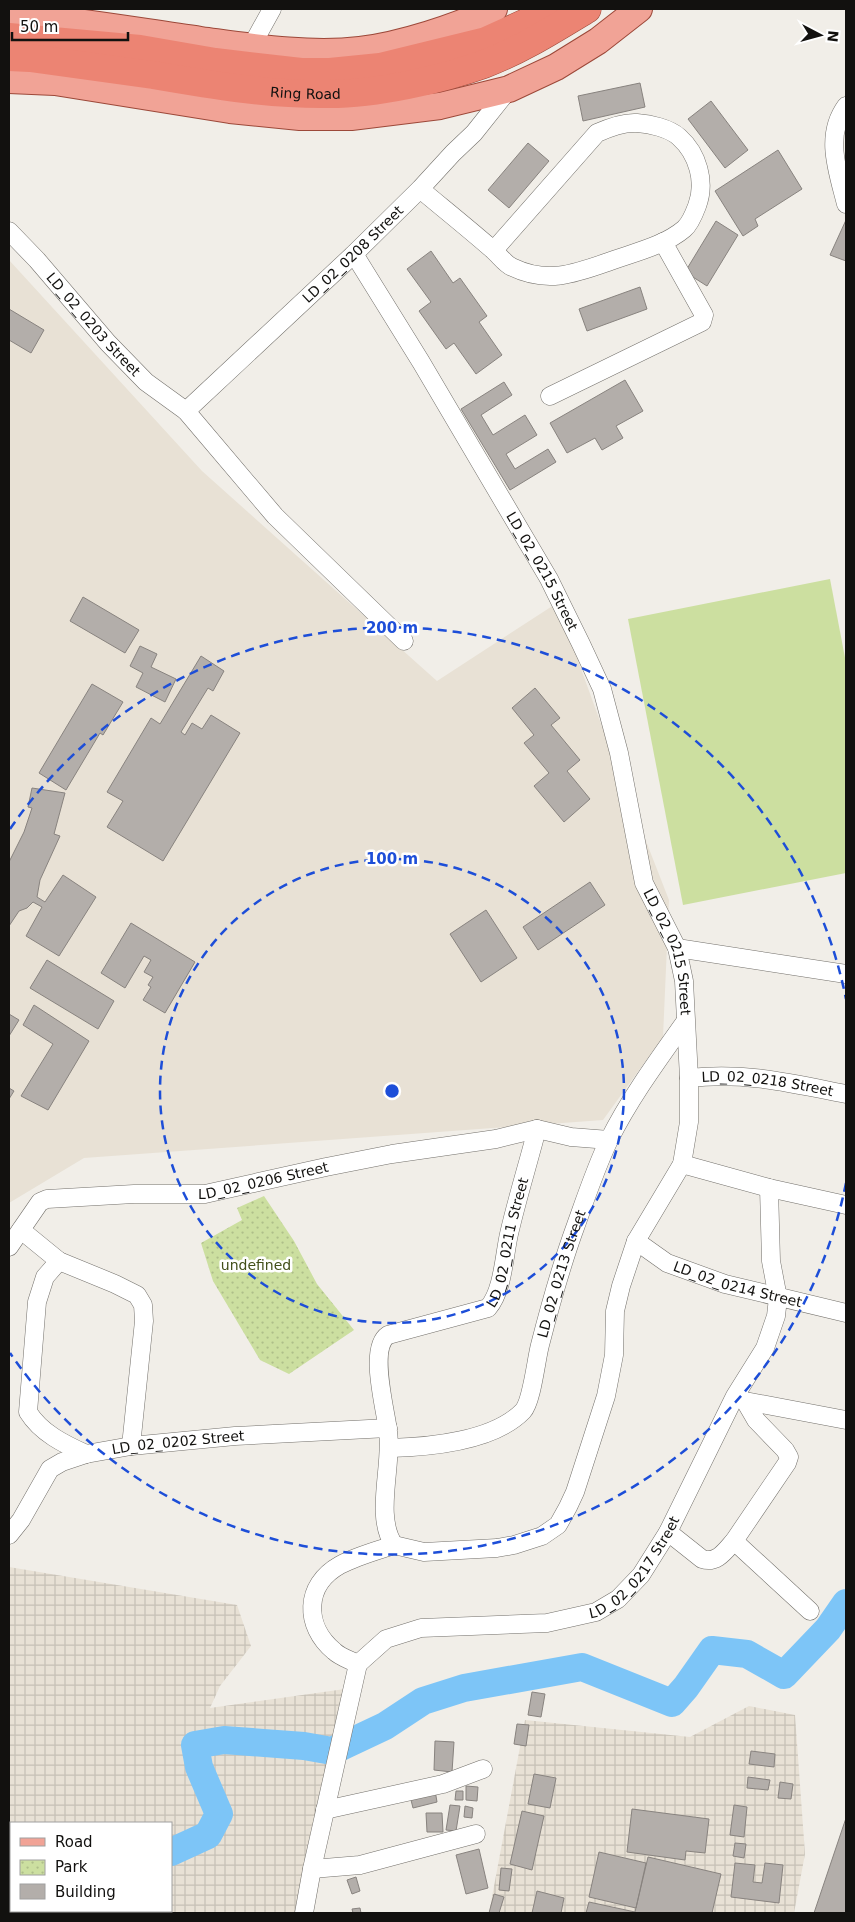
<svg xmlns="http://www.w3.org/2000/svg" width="855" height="1922" viewBox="0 0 855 1922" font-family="'DejaVu Sans',sans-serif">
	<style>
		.built { fill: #e8e1d5 }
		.industrial { fill: url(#industrial-grid); fill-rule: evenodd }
		.grass { fill: #ccdfa0 }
		.park { fill: url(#park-dots) }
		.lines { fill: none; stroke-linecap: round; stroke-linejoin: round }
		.river { stroke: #7dc5f7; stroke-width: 28 }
		.building { fill: #b3aeaa; stroke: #88837f }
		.minor-casing { stroke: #73706b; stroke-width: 19 }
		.primary-casing { stroke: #9c4839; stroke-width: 28 }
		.trunk-casing { stroke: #9c4839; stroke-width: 29 }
		.minor { stroke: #fff; stroke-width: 18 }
		.primary { stroke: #f1a396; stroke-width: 26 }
		.trunk { stroke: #ec8473; stroke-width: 28 }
		.ring { fill: none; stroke: #1d4ed8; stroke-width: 2.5; stroke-dasharray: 9 6 }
		.labels { text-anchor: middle; stroke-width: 5; stroke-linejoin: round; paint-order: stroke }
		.street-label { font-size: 14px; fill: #12110f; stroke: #fff }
		.park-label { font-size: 14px; fill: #424f19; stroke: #fff }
		.centre { fill: #1d4ed8; stroke: #fff; stroke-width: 2.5 }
		.ring-label { font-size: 15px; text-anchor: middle; font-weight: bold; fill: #1d4ed8; stroke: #fff; stroke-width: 5; stroke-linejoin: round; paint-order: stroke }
	</style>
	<defs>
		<pattern id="industrial-grid" width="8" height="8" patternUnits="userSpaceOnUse" patternTransform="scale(1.25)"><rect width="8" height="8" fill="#e8e1d5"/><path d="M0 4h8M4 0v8" fill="none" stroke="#c6c0b6"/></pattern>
		<pattern id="park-dots" width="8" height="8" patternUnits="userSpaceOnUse" patternTransform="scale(1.25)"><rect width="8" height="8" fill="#ccdfa0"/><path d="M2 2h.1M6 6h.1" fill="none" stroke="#aebe89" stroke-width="1.8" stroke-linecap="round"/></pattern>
	</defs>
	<rect width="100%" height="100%" fill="#f1eee8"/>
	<path class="built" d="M9 260 202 471 437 681 557 603 612 754 669 900 663 1037 603 1120 84 1158 9 1203Z"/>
	<path class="industrial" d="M9 1567 237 1605 251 1646 220 1686 210 1708 352 1688 304 1913H9ZM11 1823H171V1911H11Z
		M749 1706 795 1715 805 1854 794 1913H489L525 1720 690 1737Z"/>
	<path class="grass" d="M830 579 846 663V873L683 905 628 619Z"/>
	<path class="park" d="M264 1196 294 1241 317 1284 354 1330 289 1374 260 1360 213 1281 201 1243 242 1220 237 1208Z"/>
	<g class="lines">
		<path class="river" d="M171 1852 208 1835 219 1814 199 1767 195 1745 224 1740 304 1746 332 1751 385 1726 423 1701 464 1688 582 1667 672 1703 686 1687 712 1650 747 1654 784 1675 828 1629 846 1603
			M9 1874 11 1875"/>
	</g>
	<path class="building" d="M640 83 645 107 583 121 578 96Z
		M711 101 748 150 725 168 688 119Z
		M528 143 549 161 509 208 488 190Z
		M778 150 802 189 755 219 758 226 743 236 715 191Z
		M846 220V261L830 255Z
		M716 221 738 235 707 286 685 272Z
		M431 251 453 283 460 278 487 316 479 322 502 355 476 374 454 343 446 349 419 311 431 302 407 269Z
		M640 287 647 309 587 331 579 309Z
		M9 309 44 330 31 353 9 340Z
		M625 380 643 411 616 426 623 438 602 450 595 438 567 453 550 423Z
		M504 382 512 395 481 415 493 435 525 415 537 435 506 454 515 469 548 449 556 462 510 490 461 409Z
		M83 597 139 630 125 653 70 621Z
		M140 646 157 654 151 667 176 679 165 702 136 687 143 673 130 666Z
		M201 656 224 671 213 691 208 688 181 732 185 735 192 723 202 729 211 715 240 733 163 861 107 827 123 801 107 792 151 718 160 724Z
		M92 684 123 702 103 735 100 733 66 790 39 773Z
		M535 688 560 718 551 725 580 760 567 771 590 799 564 822 534 786 549 773 524 743 534 735 512 708Z
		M32 788 65 793 54 834 60 836 40 880 37 897 45 902 63 875 96 897 59 956 26 936 42 907 33 902 27 908 19 911 9 926V862L24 832 32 808 28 807Z
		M590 882 605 905 538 950 523 927Z
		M486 910 517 958 481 982 450 934Z
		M131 923 195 962 165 1013 143 1000 151 987 148 985 153 977 144 972 151 960 144 956 125 988 101 973Z
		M47 960 114 1001 98 1029 30 988Z
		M34 1005 89 1041 48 1110 21 1096 53 1044 23 1025Z
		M9 1014 19 1020 9 1036Z
		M9 1088 14 1091 9 1099Z
		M532 1692 545 1694 541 1717 528 1715Z
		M517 1724 529 1725 526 1746 514 1744Z
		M435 1741 454 1742 452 1772 434 1770Z
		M751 1751 775 1754 774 1767 749 1764Z
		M534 1774 556 1778 550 1808 528 1804Z
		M748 1777 770 1780 768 1790 747 1788Z
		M780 1782 793 1784 791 1799 778 1798Z
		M466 1786 478 1787 477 1801 466 1800Z
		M435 1790 437 1802 413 1808 410 1796Z
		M456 1791H463V1800H455Z
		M450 1805 460 1806 456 1831 446 1830Z
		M734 1805 747 1807 744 1837 730 1835Z
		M465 1806 473 1808 472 1818 464 1817Z
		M632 1809 709 1819 705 1853 686 1851 685 1860 627 1852Z
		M522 1811 544 1816 532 1870 510 1864Z
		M426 1813H442L443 1832H427Z
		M846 1818V1913H814Z
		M735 1843 746 1844 744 1858 733 1856Z
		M479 1849 488 1888 466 1894 456 1855Z
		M599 1852 646 1863 636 1908 589 1897Z
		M648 1857 721 1874 712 1913H586L589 1902 635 1912Z
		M735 1863 755 1865 753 1882 762 1883 765 1863 783 1865 779 1903 731 1897Z
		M501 1868 512 1869 509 1891 499 1890Z
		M356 1877 360 1891 352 1894 347 1880Z
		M537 1891 564 1898 561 1913H532Z
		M494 1894 504 1897 499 1913H489Z
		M360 1908 361 1913H353L352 1909Z"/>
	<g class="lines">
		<g class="minor-casing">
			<g id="minor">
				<path d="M251 47 272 9"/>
				<path d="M420 189C444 209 469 229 493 250 499 255 505 264 512 267 547 284 574 274 608 262 632 253 664 246 684 229 690 224 694 214 697 206 706 182 698 154 679 137 669 128 650 124 637 123 624 122 608 128 597 133L494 250"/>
				<path d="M846 204C838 172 824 136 846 106"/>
				<path id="s1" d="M9 231 37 260 108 343 146 382 186 411 275 516 404 641"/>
				<path id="s2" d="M354 254 421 362 549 579 581 644 602 689 619 753 644 883 677 948 684 981 689 1078V1122L682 1164 636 1241 621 1286 615 1311 614 1355 606 1396 575 1492 568 1507 558 1525 542 1536 514 1545 497 1548 424 1552 394 1545"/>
				<path d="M550 396 702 322 704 315 663 242"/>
				<path id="s3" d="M186 411 354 254 420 189 453 153 474 133 509 89"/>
				<path d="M677 948 846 974"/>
				<path id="s4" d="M689 1078C747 1072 790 1083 846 1094"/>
				<path d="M682 1164 769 1188 846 1205"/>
				<path d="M21 1230 59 1261 115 1284 137 1295 143 1305 144 1321 131 1446"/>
				<path id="s5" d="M636 1241 667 1263 725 1284 846 1313"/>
				<path id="s6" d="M9 1247 40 1202 47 1199 134 1194H205L326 1167 392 1154 496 1139 537 1129 571 1137 609 1140"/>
				<path d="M59 1261 45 1277 37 1302 28 1412C41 1433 64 1444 86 1454"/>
				<path d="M737 1397 745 1401 846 1420"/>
				<path d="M745 1401 756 1420 785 1450 789 1457 787 1463 734 1541 810 1611"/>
				<path id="s7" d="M390 1448C430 1447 494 1441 523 1411 532 1401 536 1360 540 1345 550 1306 562 1263 576 1225 586 1197 596 1167 609 1140 630 1098 658 1060 685 1022"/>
				<path d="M668 1532 702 1559C717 1564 725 1551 734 1541"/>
				<path id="s8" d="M9 1535 21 1520 50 1469 62 1462 86 1454 131 1446 235 1436 388 1428"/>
				<path id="s9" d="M394 1545C374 1516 393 1465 388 1431 386 1411 368 1348 388 1335L488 1308C503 1291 504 1256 509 1234 517 1199 528 1164 537 1129"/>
				<path id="s10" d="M358 1664 386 1639 421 1628 547 1623 596 1612 618 1599 641 1575 668 1532 735 1396 765 1348 776 1316 778 1298 771 1261 769 1188"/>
				<path d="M358 1664C350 1660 340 1657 334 1651 304 1626 304 1585 340 1565 357 1556 376 1551 394 1545"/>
				<path d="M325 1810 443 1784 483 1769"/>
				<path d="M312 1869 360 1865 476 1834"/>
				<path d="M304 1913 312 1869 358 1664"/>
			</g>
		</g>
		<g class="primary-casing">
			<path id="primary" d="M9 14C73 20 137 31 201 40 253 47 308 56 360 50 401 45 457 27 494 9
				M9 80 55 82 230 110 300 117H351L440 106 509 89 556 67 598 41 639 9"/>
		</g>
		<g class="trunk-casing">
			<g id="trunk">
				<path d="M9 37 140 49 215 62 301 72H330L380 67 486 41 556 9"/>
				<path id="s11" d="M9 57 30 58C71 64 112 69 153 75 211 85 269 95 329 94 376 94 440 80 484 64 521 50 554 29 587 9"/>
			</g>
		</g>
		<use href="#minor" class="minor"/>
		<use href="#primary" class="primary"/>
		<use href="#trunk" class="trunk"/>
	</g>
	<g class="ring">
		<circle cx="392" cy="1091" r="232"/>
		<path d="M846 1183A463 463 0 0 1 10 1353M10 829A463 463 0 0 1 846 999"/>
	</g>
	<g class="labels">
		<g class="street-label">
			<text dy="5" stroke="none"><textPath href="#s11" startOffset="299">Ring Road</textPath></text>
			<text dy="5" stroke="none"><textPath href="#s3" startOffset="229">LD_02_0208 Street</textPath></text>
			<text dy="5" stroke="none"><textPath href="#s1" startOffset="126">LD_02_0203 Street</textPath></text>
			<text dy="5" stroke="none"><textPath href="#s2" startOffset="369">LD_02_0215 Street</textPath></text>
			<text dy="5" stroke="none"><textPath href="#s2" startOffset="774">LD_02_0215 Street</textPath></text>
			<text dy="5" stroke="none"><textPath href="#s4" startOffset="79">LD_02_0218 Street</textPath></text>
			<text dy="5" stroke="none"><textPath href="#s6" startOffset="280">LD_02_0206 Street</textPath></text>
			<text dy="5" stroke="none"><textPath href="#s9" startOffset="388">LD_02_0211 Street</textPath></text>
			<text dy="5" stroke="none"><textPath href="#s7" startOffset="284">LD_02_0213 Street</textPath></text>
			<text dy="5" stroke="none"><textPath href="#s5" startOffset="112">LD_02_0214 Street</textPath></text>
			<text dy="5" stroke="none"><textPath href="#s8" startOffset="210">LD_02_0202 Street</textPath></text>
			<text dy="5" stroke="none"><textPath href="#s10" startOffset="310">LD_02_0217 Street</textPath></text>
		</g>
		<g class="park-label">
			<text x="256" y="1270">undefined</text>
		</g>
	</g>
	<circle cx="392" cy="1091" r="8" class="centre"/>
	<g class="ring-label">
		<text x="392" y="633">200 m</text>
		<text x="392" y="864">100 m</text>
	</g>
	<rect width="855" height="1922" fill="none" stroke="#12110f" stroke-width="20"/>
	<rect x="10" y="1822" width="162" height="90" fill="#ffffff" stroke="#a0a09f"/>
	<rect x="20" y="1838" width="25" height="8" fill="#f1a396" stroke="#a0a09f"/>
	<text x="55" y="1847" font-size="15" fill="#12110f">Road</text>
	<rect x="20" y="1860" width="25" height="15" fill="url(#park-dots)" stroke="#a0a09f"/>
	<text x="55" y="1872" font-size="15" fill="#12110f">Park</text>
	<rect x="20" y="1884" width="25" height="15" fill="#b3aeaa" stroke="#a0a09f"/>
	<text x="55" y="1897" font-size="15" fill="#12110f">Building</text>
	<g transform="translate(820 35) rotate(96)" stroke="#ffffff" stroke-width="4" paint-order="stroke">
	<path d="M0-4L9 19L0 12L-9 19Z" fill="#12110f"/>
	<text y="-8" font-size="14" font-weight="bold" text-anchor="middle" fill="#12110f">N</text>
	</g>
	<path d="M12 32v8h116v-8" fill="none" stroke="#12110f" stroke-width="2.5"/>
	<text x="20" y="32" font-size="15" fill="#12110f" stroke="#ffffff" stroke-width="4" paint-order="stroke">50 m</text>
</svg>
